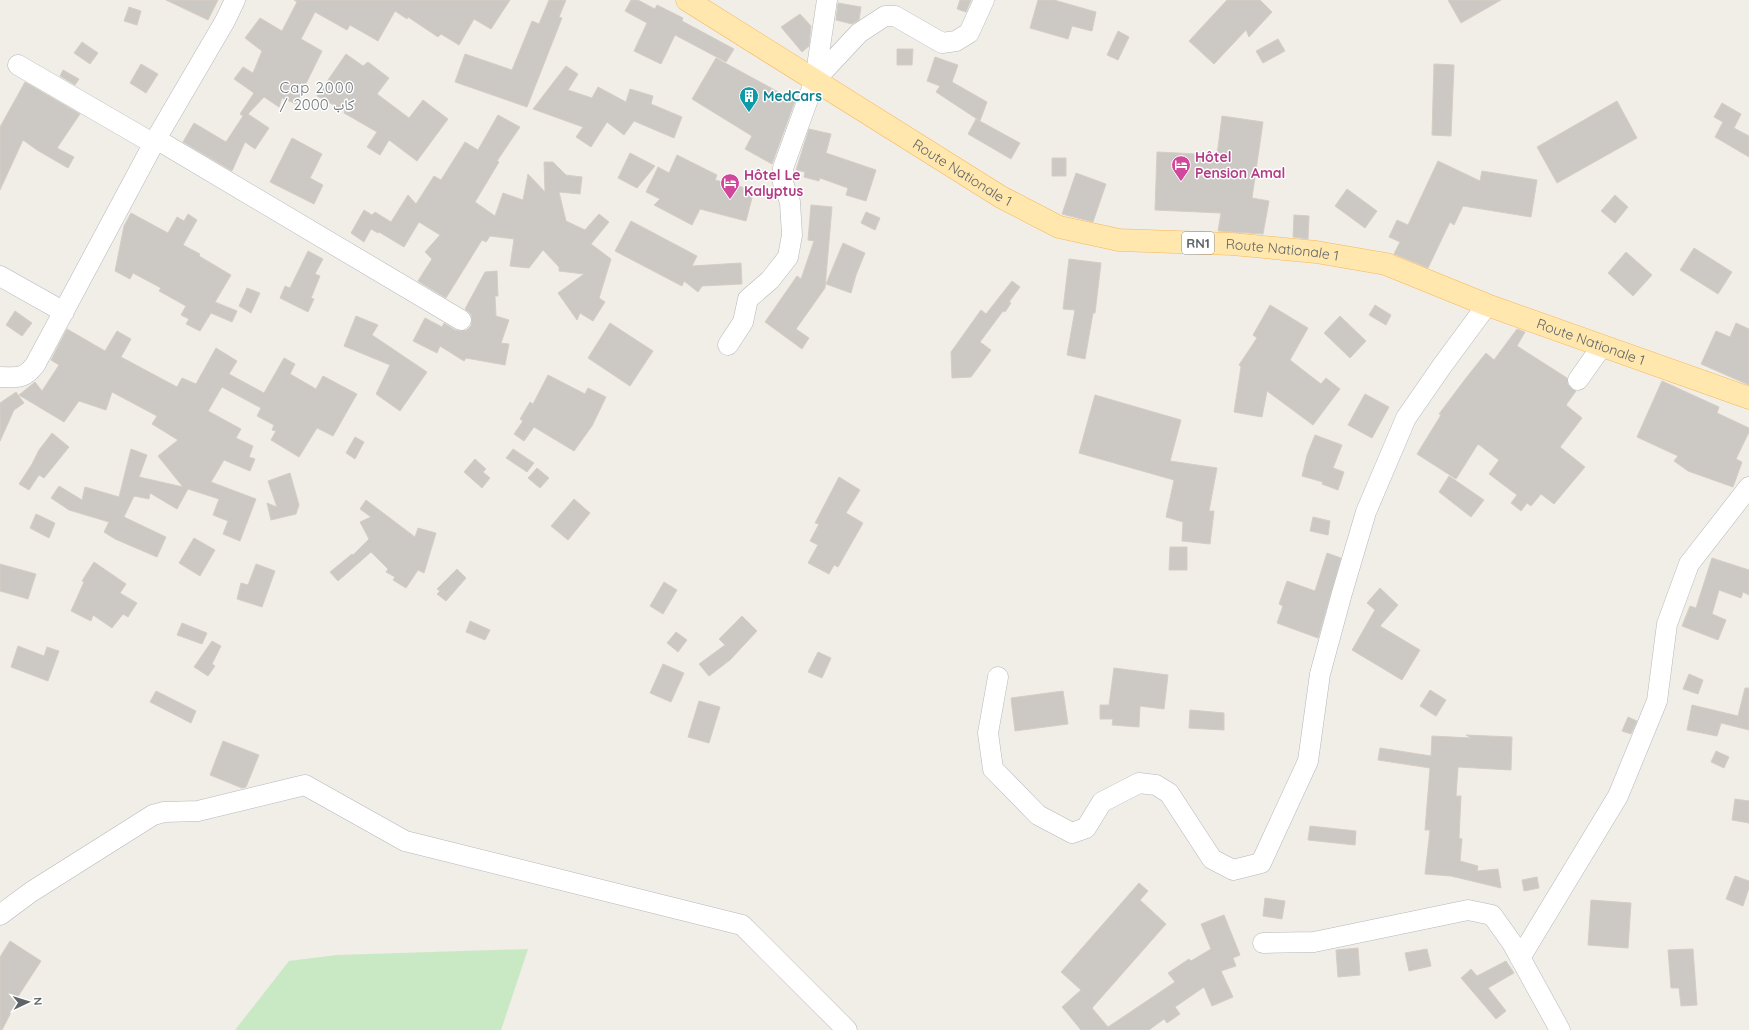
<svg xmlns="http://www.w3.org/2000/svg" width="1749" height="1030" viewBox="0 0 1749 1030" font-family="Quicksand,'Noto Naskh Arabic',sans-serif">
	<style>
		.green { fill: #c8e9c3 }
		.building { fill: #ccc8c3; stroke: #d6cec5 }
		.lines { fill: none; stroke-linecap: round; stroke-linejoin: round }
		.minor-casing { stroke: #b4b8bc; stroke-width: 21 }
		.major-casing { stroke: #f8b758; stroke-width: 23 }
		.minor { stroke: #fff; stroke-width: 20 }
		.major { stroke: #ffe7ae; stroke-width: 22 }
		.labels { text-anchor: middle; stroke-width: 3; stroke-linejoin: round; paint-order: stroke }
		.shield { fill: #fff; stroke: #8e9295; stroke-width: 1 }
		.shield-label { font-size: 13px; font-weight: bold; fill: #5e6468 }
		.culture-label { font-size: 14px; font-weight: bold; fill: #0d838f; stroke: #fff; text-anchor: start }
		.hotel-label { font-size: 14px; font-weight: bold; fill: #b23c85; stroke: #fff; text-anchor: start }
		.street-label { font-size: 14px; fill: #5e6468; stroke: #fff }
		.neighbourhood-label { font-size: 15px; letter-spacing: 1px; fill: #6f767a; stroke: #fff }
	</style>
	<rect width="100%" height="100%" fill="#f1ede7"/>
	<path class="green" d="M528 949 501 1030H235L289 961 337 955Z"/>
	<path class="building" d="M166 0H218L208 20Z
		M294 0H510L491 29 474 19 459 45 441 34 438 37 408 17 407 19 395 11 378 41 350 25 347 30 315 12 301 39 322 51 296 104 282 98 279 107 264 97 248 114 269 128 255 149 245 142 232 171 183 142 194 123 226 142 243 116 240 114 254 93 234 79 243 67 253 73 262 51 245 38 260 18 282 31 297 2Z
		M549 0H566L559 17 562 18 527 107 455 82 465 54 512 70 532 21 539 24Z
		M631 0H638L655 9 657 5 683 18 682 21 734 49 726 62 675 35 661 64 634 51 647 23 625 11Z
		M960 0H971L966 12 957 9Z
		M1038 0H1054L1096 12 1092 31 1072 26 1068 39 1030 28Z
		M1227 0H1260L1272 12 1249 37 1246 30 1214 64 1189 41Z
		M1448 0H1501L1461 23Z
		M838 3 861 7 859 20 852 24 836 20Z
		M129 7 141 11 137 25 124 21Z
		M800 14 811 26 809 46 802 52 781 27Z
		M1118 31 1129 37 1118 60 1107 55Z
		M1278 39 1285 51 1263 63 1256 51Z
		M82 42 98 53 90 64 74 53Z
		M897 49H913L912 65H897Z
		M346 54 363 66 368 62 389 78 377 94 409 118 423 100 448 119 417 161 389 140 380 155 367 147 377 132 344 113 345 111 317 96Z
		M935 57 958 65 952 82 987 102 980 121 936 92 940 86 927 81Z
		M716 58 795 101 772 164 745 149 752 136 692 99Z
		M141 64 158 74 146 93 130 83Z
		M1434 64 1454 65 1451 136 1432 135Z
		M566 66 578 74 568 90 592 98 598 87 626 102 630 89 653 96 651 104 682 117 674 138 634 121 624 135 607 122 591 147 576 137 583 127 533 109Z
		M63 70 79 79 75 85 60 76Z
		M25 82 80 114 57 148 74 157 68 168 37 150 23 140 0 190V127Z
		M1617 101 1637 138 1557 183 1537 147Z
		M1722 103 1741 114 1734 128 1749 136V157L1715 137 1723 122 1714 117Z
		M498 115 520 127 497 161 499 162 475 202 495 216 503 193 523 200 528 174 545 192 544 162H553L566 175 582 177 580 194 559 192 566 221 585 230 599 214 609 222 591 244 611 259 599 298 605 302 593 321 580 313 577 320 558 293 584 274 559 271V267L543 250 529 268 510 266 514 239 490 236 486 242 482 240 446 298 418 281 432 259 425 252 440 235 419 222 404 247 379 232 378 233 371 229 364 242 351 233 364 210 372 215 375 212 391 222 408 195 416 204 434 176 441 180 465 142 478 150Z
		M1222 116 1263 122 1252 198 1269 201 1263 234 1218 231 1221 213 1155 210 1157 152 1217 155Z
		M976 119 1020 143 1011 159 968 134Z
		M809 129 831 134 826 153 876 170 866 201 846 195 848 188 820 178 819 181 804 177 805 172 796 170Z
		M292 138 322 154 310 178 323 185 314 204 270 182Z
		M630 153 655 166 637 188 618 178Z
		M677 155 717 175 715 180 754 190 746 221 700 209 692 225 654 205 660 199 646 192 658 167 669 173Z
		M1052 158H1066V176H1052Z
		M1438 161 1480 181 1482 171 1537 180 1531 217 1463 206 1454 225 1450 222 1428 268 1394 254 1400 242 1389 237 1397 220 1408 225Z
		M1076 173 1106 184 1093 222 1062 214Z
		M1347 189 1377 211 1365 228 1335 206Z
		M1615 195 1628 207 1615 223 1601 211Z
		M811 205 832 207 825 288 796 329 809 338 802 349 765 322 797 276 801 279 814 241 808 240Z
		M866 212 880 218 875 230 861 223Z
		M131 213 168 233 177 217 184 221 188 214 197 220 183 245 200 254 199 256 231 275 215 302 237 311 232 322 211 313 200 331 186 324 189 319 181 315 186 306 159 291 161 288 133 273 130 279 115 271 124 226Z
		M1294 215 1309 216 1308 239 1293 237Z
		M631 221 697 256 692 266 741 263 742 284 702 286 698 292 684 281 682 286 615 251Z
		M843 243 865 253 856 275 851 293 826 284Z
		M1694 248 1732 272 1718 294 1680 270Z
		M308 251 323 259 315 274 320 276 311 298 314 299 308 312 280 298 285 286 290 288Z
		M1626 252 1652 275 1633 296 1608 273Z
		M1069 259 1101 263 1095 313H1093L1085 359 1067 355 1075 310 1063 309Z
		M497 271 498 296H495L496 316 509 320 501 343 509 344 505 365 466 358 464 361 440 346 437 353 413 341 425 318 442 327 444 323 455 330 461 331 467 330 471 326 472 320 471 314 465 309 485 272Z
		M1012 281 1020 287 1009 302 1011 303 1005 312 1003 311 980 342 991 350 971 377 952 378 951 352 981 310 986 314Z
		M247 288 260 293 251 313 239 306Z
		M1270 305 1308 328 1290 360 1321 384 1326 378 1340 389 1313 425 1267 391 1262 417 1234 412 1241 367 1239 365 1257 338 1253 335Z
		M1375 305 1391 315 1386 325 1369 315Z
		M15 311 32 323 22 336 6 325Z
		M356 316 378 325 372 335 427 372 400 411 376 394 390 365 344 346Z
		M1340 316 1366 341 1350 358 1324 333Z
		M610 323 653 351 630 386 588 358Z
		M1736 323 1749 329V385L1701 364 1716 331 1730 337Z
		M67 329 105 351 117 331 131 339 121 357 177 387 182 378 196 384 216 348 237 361 229 374 264 393 284 358 295 364 290 374 316 389 323 376 357 394 333 436 317 428 299 457 271 440 276 431 272 430 274 425 257 416 261 408 222 387 208 411 241 429 236 438 253 446 249 457 255 459 250 471 224 460 211 482 256 499 240 541 223 534 228 521 213 515 219 499 188 489 177 509 150 493 149 499 134 496 124 517 166 537 157 557 115 539 104 532 109 522 69 510 51 498 59 486 82 500 85 487 119 497 131 449 147 455 139 477 183 487 158 456 178 440 152 424 157 416 112 392 106 410 79 401 64 422 19 395 35 382 42 391 59 365 51 360Z
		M1517 329 1525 332 1517 346 1567 378 1568 385 1576 391 1566 405 1582 418 1560 447 1585 467 1554 504 1541 494 1531 506 1527 503 1521 511 1511 503 1517 495 1489 474 1499 460 1478 444 1456 479 1417 454 1441 415 1439 414 1466 378 1486 353 1494 360Z
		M548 375 585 394 588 388 606 397 592 426 574 451 534 427 524 441 514 434 523 421 520 419 530 402 533 404Z
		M1662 381 1719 407 1717 413 1749 428V432L1736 459 1742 462 1733 487 1688 471 1674 461 1678 456 1637 437Z
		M16 392 24 403 14 410 0 441V403Z
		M1365 394 1389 407 1372 438 1348 425Z
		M1095 395 1181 420 1170 461 1217 468 1209 511H1214L1210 544 1182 541 1183 522 1166 517 1174 480 1079 453Z
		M52 433 69 447 44 478 39 475 29 490 19 484 32 464 39 450Z
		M1315 435 1342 445 1333 468 1344 472 1338 490 1322 484 1323 482 1302 476 1307 455Z
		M355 437 364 442 355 459 346 453Z
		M513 449 534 463 527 472 506 458Z
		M475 459 486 469 483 472 490 478 482 488 464 472Z
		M537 468 549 478 540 488 528 478Z
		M290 473 299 505 296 514 271 520 267 503 277 507 268 481Z
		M1449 476 1484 500 1471 517 1439 492Z
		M839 477 860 490 846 513 863 523 838 567 834 565 829 574 808 563 818 545 810 541 819 524 815 523Z
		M574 499 590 513 568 540 551 526Z
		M366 500 415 537 418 528 436 533 424 573 418 570 406 588 393 580 395 577 386 572 388 569 371 552 338 581 330 572 352 554 353 555 369 539 360 522 371 517 360 509Z
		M36 514 55 523 49 538 30 528Z
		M1313 517 1330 521 1328 535 1310 531Z
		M194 538 215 550 200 576 179 563Z
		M1170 547H1187V570H1169Z
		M1327 553 1341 558 1318 638 1277 623 1283 606 1279 604 1287 581 1315 591Z
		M1712 558 1749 570V595L1743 592 1741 598 1719 590 1712 614 1726 620 1718 640 1682 626 1690 606 1696 608Z
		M94 562 126 584 120 593 137 603 128 617 123 614 112 628 93 615 91 621 71 611 84 582 82 581Z
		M0 564 36 574 28 599 0 591Z
		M256 564 275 571 262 607 237 599 241 583 248 585Z
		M457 569 466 578 446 601 437 594 440 591 437 589Z
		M664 582 677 590 663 614 650 606Z
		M1380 588 1398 605 1380 626 1420 650 1402 680 1352 650 1375 610 1367 603Z
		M742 616 757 631 730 660 709 676 699 664 725 645 719 639Z
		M470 621 490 630 485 640 466 632Z
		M182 623 207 633 202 644 177 635Z
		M676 632 687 640 678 652 667 643Z
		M212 641 221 646 212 664 215 666 208 676 194 667Z
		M18 646 44 656 47 647 59 651 48 681 11 667Z
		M818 652 831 658 822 678 808 672Z
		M663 664 684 673 671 702 650 693Z
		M1114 668 1168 675 1164 709 1140 706 1139 727 1112 725 1113 719H1100V705H1109Z
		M1689 674 1703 680 1698 694 1683 689Z
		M1745 688H1749V730L1721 723 1717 736 1687 730 1692 705 1738 716Z
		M1430 690 1446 700 1436 716 1420 706Z
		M156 691 196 711 191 723 150 702Z
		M1063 691 1068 724 1015 731 1011 698Z
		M699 701 720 707 709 743 688 737Z
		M1190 710 1224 713V730L1189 728Z
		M1628 717 1637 721 1631 734 1622 731Z
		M1466 735 1512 737 1511 770 1458 767 1456 796H1461L1459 838 1462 839 1460 861 1478 866 1477 871 1498 869 1501 888 1451 876 1425 874 1430 830H1425L1430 768 1378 760 1380 748 1431 756 1432 736 1471 738Z
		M223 741 259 755 246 787 242 788 210 775Z
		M1716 751 1729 757 1724 768 1711 762Z
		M1735 799 1749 801V823L1732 820Z
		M1310 826 1356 831 1355 845 1308 840Z
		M1735 876 1749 881V888L1743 906 1726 899Z
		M1537 877 1539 888 1524 891 1522 880Z
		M1139 883 1148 891 1140 900 1166 924 1092 1008 1108 1027 1175 982 1168 973 1189 959 1191 961 1211 949 1201 924 1224 915 1240 955 1233 958 1236 966 1221 971 1233 997 1212 1006 1204 987 1175 1007 1180 1014 1167 1023 1164 1019 1149 1030H1081L1062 1007 1081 990 1061 972Z
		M1265 898 1285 901 1282 919 1263 916Z
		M1591 900 1631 903 1628 948 1588 945Z
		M10 941 41 961 17 998 18 999 2 1030H0V957Z
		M1358 948 1360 975 1338 977 1336 950Z
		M1427 949 1431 966 1409 971 1405 953Z
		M1693 949 1697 1005 1681 1006 1679 988H1671L1668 950Z
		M1506 961 1514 973 1488 988 1506 1011 1496 1019 1461 978 1471 969 1477 976Z"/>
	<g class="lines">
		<g class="minor-casing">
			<path id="minor" d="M18 65 154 144
				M815 80 859 33 885 16H895L942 43 956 41 969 33 984 0
				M156 139 461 320
				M0 276 64 312
				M728 345 743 322 748 299 770 280 788 257 792 235 790 202 783 183V168L815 80 827 0
				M0 377C18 377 23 380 35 365L156 139 225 21 235 0
				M1578 380 1602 346
				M998 677 988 733 993 769 1038 815 1072 833 1086 828 1102 802 1139 783 1156 785 1169 793 1212 859 1233 870 1261 863 1308 761 1320 674 1342 593 1366 512 1406 418 1442 366 1487 305
				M0 915 31 892 153 815 164 812 198 811 305 785 405 841 742 925 847 1030
				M1263 943 1314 942 1468 910 1492 915 1512 943 1560 1030
				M1520 958 1618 796 1657 701 1667 624 1689 564 1749 487"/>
		</g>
		<g class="major-casing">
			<g id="major">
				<path id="s1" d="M687 0 1001 197 1059 227 1119 240 1232 244 1316 252 1386 264 1487 305 1749 398"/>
			</g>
		</g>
		<use href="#minor" class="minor"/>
		<use href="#major" class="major"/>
	</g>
	<defs>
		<g id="building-pin" transform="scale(1)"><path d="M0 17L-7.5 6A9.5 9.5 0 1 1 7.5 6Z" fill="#0f9aa8" stroke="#fff"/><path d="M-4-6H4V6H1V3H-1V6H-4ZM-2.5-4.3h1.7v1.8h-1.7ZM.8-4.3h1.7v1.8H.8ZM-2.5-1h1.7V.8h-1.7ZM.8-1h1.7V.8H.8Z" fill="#fff"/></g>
		<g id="hotel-pin" transform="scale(1)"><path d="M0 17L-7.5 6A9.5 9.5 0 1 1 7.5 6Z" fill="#d1479c" stroke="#fff"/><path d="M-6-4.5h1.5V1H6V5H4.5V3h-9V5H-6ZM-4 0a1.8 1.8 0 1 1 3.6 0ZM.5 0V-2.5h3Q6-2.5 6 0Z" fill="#fff"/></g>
	</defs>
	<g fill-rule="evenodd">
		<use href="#building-pin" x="749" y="96"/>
		<use href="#hotel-pin" x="1181" y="165"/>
		<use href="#hotel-pin" x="730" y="183"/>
	</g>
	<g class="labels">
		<rect class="shield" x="1182" y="232" width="32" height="22" rx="3"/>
		<g class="shield-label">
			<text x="1198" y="248">RN1</text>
		</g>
		<g class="culture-label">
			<text x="763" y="101">MedCars</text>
		</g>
		<g class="hotel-label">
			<text x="1195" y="162">Hôtel<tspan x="1195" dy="16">Pension Amal</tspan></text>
			<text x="744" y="180">Hôtel Le<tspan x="744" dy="16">Kalyptus</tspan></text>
		</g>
		<g class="street-label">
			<text dy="5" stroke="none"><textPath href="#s1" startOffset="325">Route Nationale 1</textPath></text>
			<text dy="5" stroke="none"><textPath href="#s1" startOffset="661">Route Nationale 1</textPath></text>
			<text dy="5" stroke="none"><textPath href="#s1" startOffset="985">Route Nationale 1</textPath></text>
		</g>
		<g class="neighbourhood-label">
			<text x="317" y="93">Cap 2000<tspan x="317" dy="17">/ كاب 2000</tspan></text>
		</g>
	</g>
	<g transform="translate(28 1002) rotate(86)" stroke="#ffffff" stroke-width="3" paint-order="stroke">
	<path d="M0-3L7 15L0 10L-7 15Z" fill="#5e6468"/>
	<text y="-6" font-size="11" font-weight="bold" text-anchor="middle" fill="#5e6468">N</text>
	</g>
</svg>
